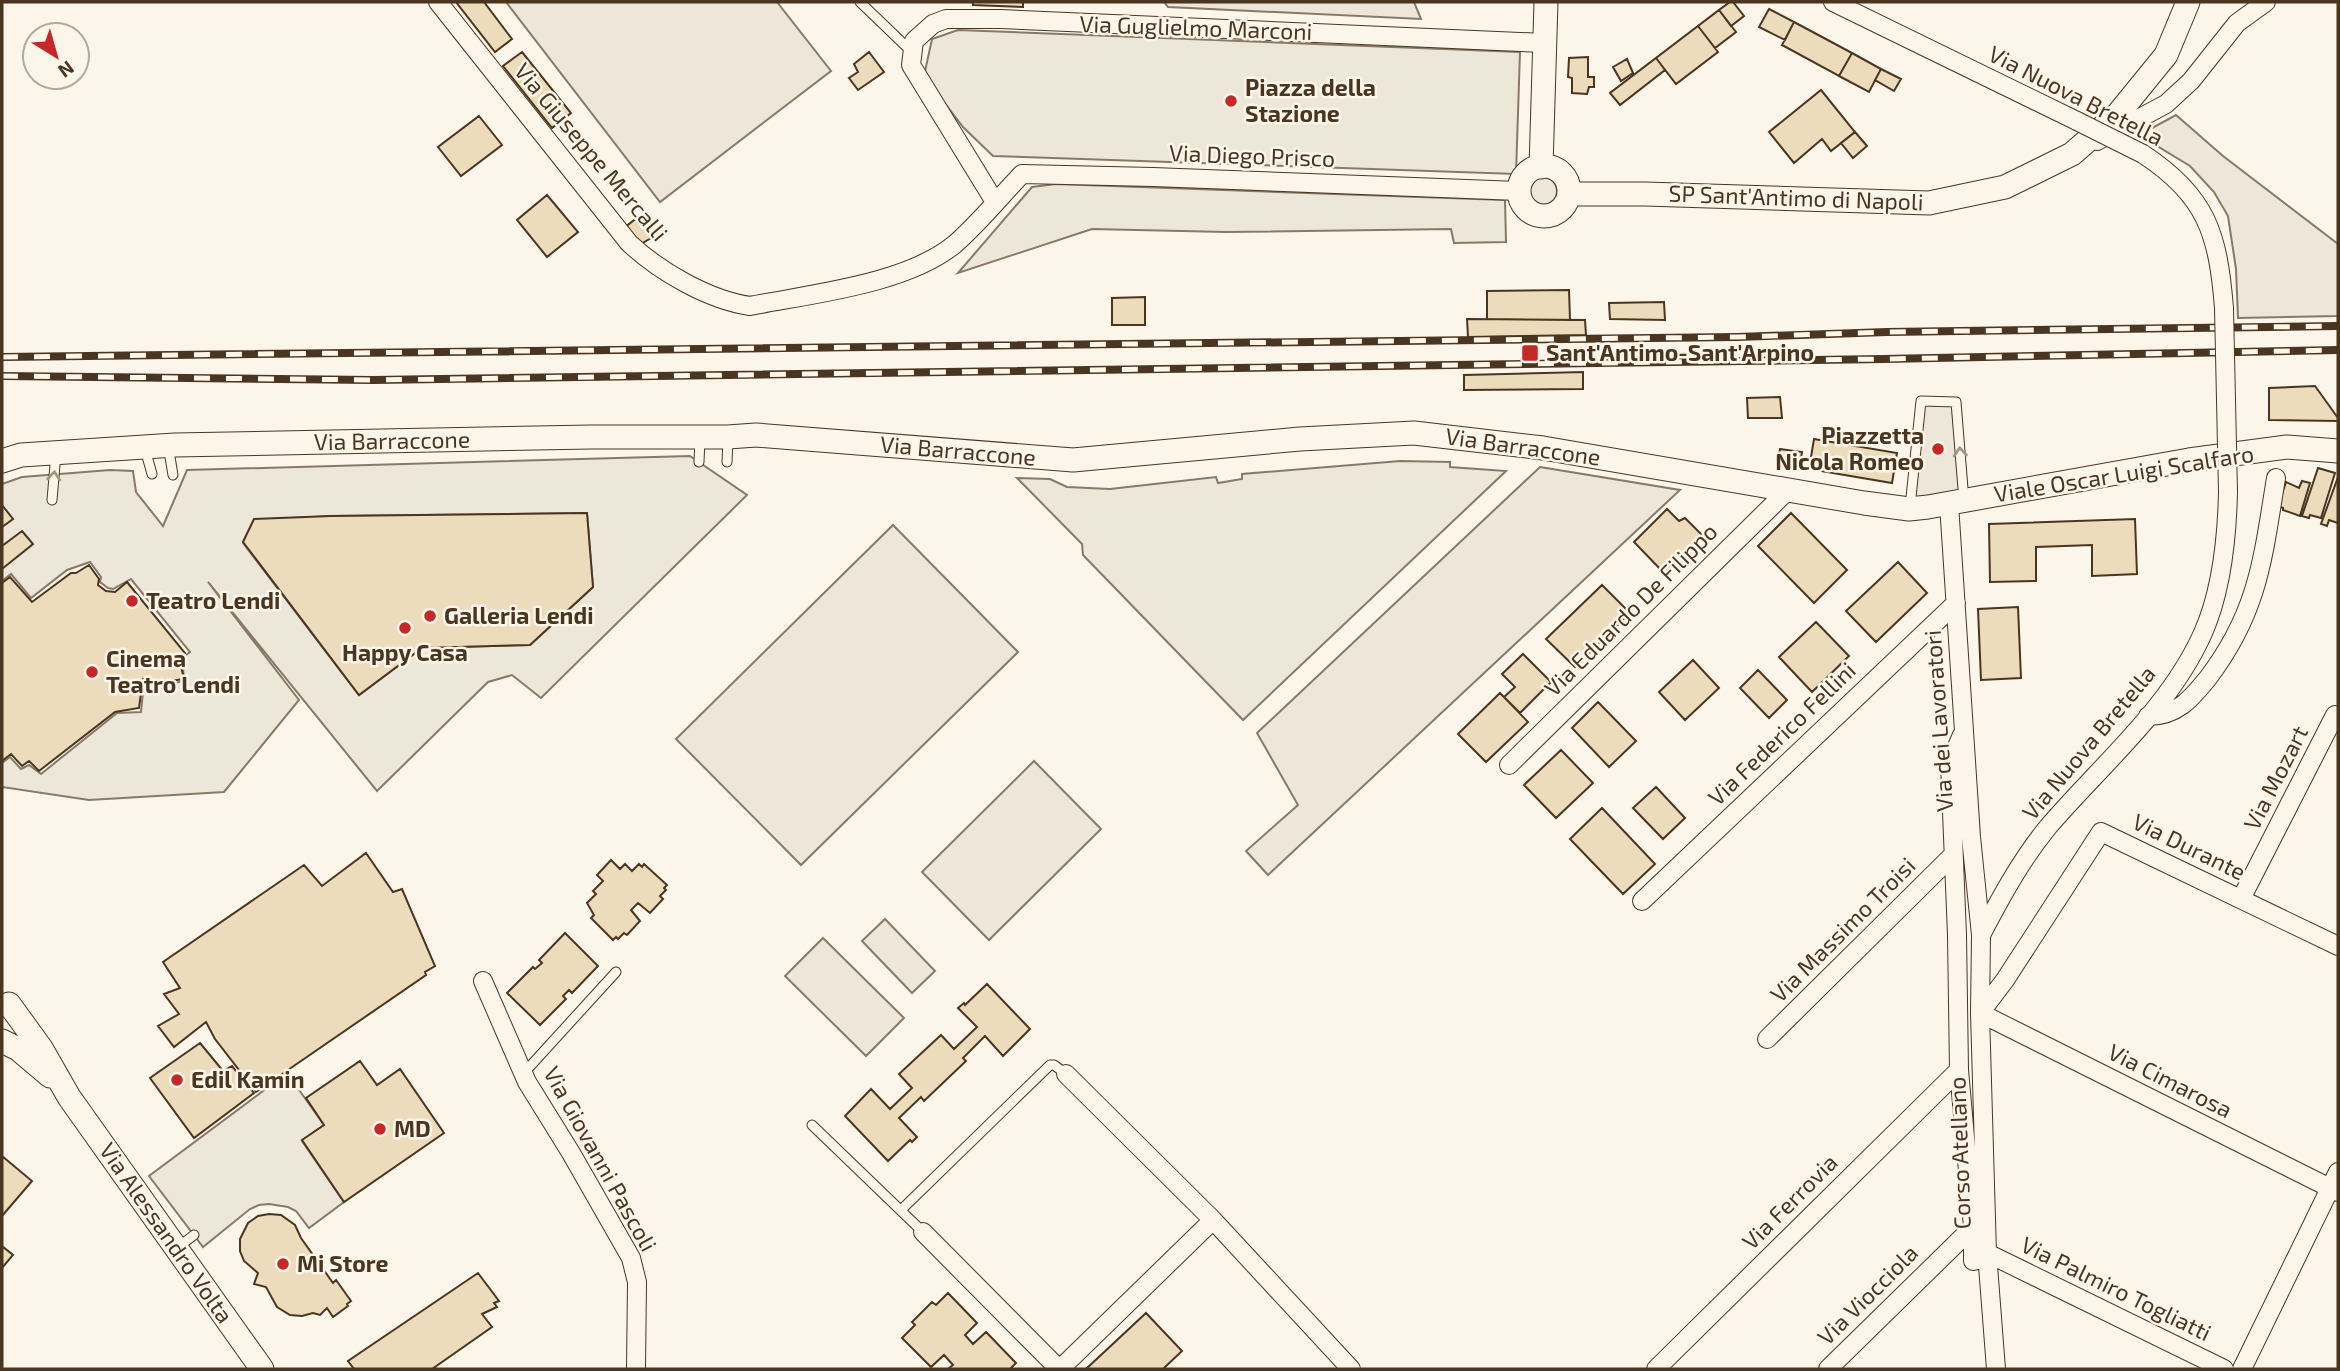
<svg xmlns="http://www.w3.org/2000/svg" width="2340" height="1371" viewBox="0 0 2340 1371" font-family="'Exo 2',sans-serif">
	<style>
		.green { fill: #ede6d9; stroke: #887966; stroke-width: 2 }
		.parking { fill: #ede7d9; stroke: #887966; stroke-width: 2; fill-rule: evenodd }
		.building { fill: #ecdcbc; stroke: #4a3520; stroke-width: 2 }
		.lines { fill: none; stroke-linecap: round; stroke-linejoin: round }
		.service-casing { stroke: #4a3520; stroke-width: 11 }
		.minor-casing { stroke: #4a3520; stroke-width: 20 }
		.tertiary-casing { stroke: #4a3520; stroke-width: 25 }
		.service { stroke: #fbf6e9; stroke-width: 9 }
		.minor { stroke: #fbf6e9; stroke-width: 18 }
		.tertiary { stroke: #fbf6e9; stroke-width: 23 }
		.rail-casing { stroke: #4a3520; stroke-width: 8 }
		.rail { stroke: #fbf6e9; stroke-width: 5; stroke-dasharray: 16; stroke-linecap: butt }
		.minor-bridge-casing { stroke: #4a3520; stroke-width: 20; stroke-linecap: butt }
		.minor-bridge { stroke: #fbf6e9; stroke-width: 18 }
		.oneway { stroke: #a29684 }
		.poi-dot { fill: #c62828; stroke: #fbf6e9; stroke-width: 2.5 }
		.labels { text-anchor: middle; stroke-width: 5; stroke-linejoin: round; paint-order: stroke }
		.street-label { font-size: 23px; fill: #4a3520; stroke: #fbf6e9 }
		.poi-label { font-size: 23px; font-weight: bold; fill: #4a3520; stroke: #fbf6e9; text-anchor: start }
	</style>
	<rect width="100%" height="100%" fill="#fbf6e9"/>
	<path class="green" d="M506 2H777L831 71 660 202Z
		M1164 2H1414L1421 19 1168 7Z
		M2176 115 2223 156 2338 244V316L2238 318 2236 269 2228 216 2214 192 2190 166 2139 135Z
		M1529 191a14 14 0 1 1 28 0a14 14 0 1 1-28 0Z
		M1540 467 1680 490 1268 875 1246 851 1298 805 1257 733Z
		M893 525 1018 652 801 865 676 739Z
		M1034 761 1101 829 989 940 922 872Z
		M885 919 935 971 912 993 862 941Z
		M823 938 904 1018 866 1056 785 976Z"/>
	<path class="parking" d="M958 30 1520 52 1516 174 993 156 963 127 924 76 932 39Z
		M1056 184 1505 200 1506 242 1454 243 1451 229 1226 232 1092 229 958 273 1032 187Z
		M1922 402 1955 404 1962 493 1912 501Z
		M690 456 747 495 541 698 512 675 488 682 377 791 208 582 299 700 224 792 89 800 2 787V763L10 757 21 769 29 765 41 774 117 713 141 712 144 682 164 685 184 681 183 666 176 662 190 652 131 579 113 589 108 588 100 582 101 577 90 562 67 570 31 598 11 574 2 581V484L22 477 110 470 133 471 136 492 163 526 187 470ZM587 513 593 587 530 645 422 648 359 695 243 543 254 520 331 516Z
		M1400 461 1450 462V467L1506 471 1243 720 1083 555 1082 544 1017 478 1050 479 1067 487 1110 489 1216 477 1218 483 1242 479V474Z
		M287 1073 324 1125 302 1141 344 1202 309 1228 296 1211 288 1207 269 1204 259 1205 250 1209 203 1247 149 1176Z"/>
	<path class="building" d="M456 2H484L512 39 495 52Z
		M973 2H1023V7L973 5Z
		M1730 2H1733L1744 16 1731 26 1719 10Z
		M1769 9 1794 22 1785 40 1759 27Z
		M1719 10 1736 32 1715 48 1698 26Z
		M1794 22 1852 53 1839 76 1782 45Z
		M1698 26 1718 52 1676 84 1656 58Z
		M522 52 571 113 552 128 503 66Z
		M869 52 884 72 858 90 849 78 858 72 854 64Z
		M1852 53 1881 69 1869 92 1839 76Z
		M1588 57V77H1594V87H1589L1587 94 1572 93V78L1568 77 1569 58Z
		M1656 58 1665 70 1620 105 1610 93Z
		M1627 59 1633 73 1621 81 1613 67Z
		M1881 69 1901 79 1894 91 1875 80Z
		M1821 90 1855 132 1831 151 1822 139 1794 163 1769 132Z
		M479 116 502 145 461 176 438 147Z
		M1855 132 1867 146 1853 158 1841 143Z
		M547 195 578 232 547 257 517 220Z
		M638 217 653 237 639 245 624 228Z
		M1569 290 1570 320 1487 319V291Z
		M1145 297V325H1112V298Z
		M1664 302 1665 320 1610 319 1609 303Z
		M1467 319 1585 320 1586 335 1468 337Z
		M1583 372V389L1464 390V375Z
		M2315 386 2338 418V421L2269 420V388Z
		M1780 397 1782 418H1748L1747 398Z
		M1814 439 1897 453 1892 483 1809 469Z
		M1780 449 1802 452 1800 465 1778 461Z
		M2318 468 2335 473 2321 518 2310 515 2309 518 2302 516Z
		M2338 477V523L2329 520 2327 526 2321 524Z
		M2302 481 2310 483 2300 516 2283 510V508L2278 506 2286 482 2299 488Z
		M2 505 13 519 2 527Z
		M1667 509 1679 521 1685 518 1703 536 1664 573 1634 542Z
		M587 513 593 587 530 645 422 648 359 695 243 542 254 519 331 516Z
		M1791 513 1847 570 1814 603 1758 546Z
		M2135 519 2137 574 2092 576V545L2036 547V581L1990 582 1989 524Z
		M22 531 33 544 2 569V546Z
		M1898 562 1927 593 1876 642 1846 611Z
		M89 565 99 579 98 585 106 591 115 592 127 582 185 653 171 664 181 666 184 679 164 682 143 679 139 708 115 712 39 771 29 761 22 766 11 754 2 761V583L10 577 32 602 71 573H76Z
		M1602 585 1630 613 1575 667 1546 639Z
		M2018 607 2021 678 1981 680 1978 609Z
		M1816 622 1849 656 1812 692 1779 657Z
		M1523 654 1551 682 1520 713 1504 697 1515 687 1502 674Z
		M1693 660 1719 688 1685 720 1659 692Z
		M1758 670 1787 700 1769 718 1740 688Z
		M1500 693 1528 722 1486 762 1458 734Z
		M1598 702 1636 741 1609 767 1572 728Z
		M1561 750 1593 783 1556 818 1524 785Z
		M1656 787 1685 818 1663 839 1633 808Z
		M1602 808 1655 864 1623 894 1570 839Z
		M366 853 393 892 402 889 435 966 425 972 426 975 256 1092 215 1039 206 1022 174 1047 158 1026 179 1014 164 994 180 988 163 962 304 865 322 886Z
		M611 860 620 869 625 864 632 871 639 864 642 867 644 864 667 885 664 888 666 890 660 896 663 899 650 913 638 903 631 910 640 921 627 935 624 933 618 939 616 937 613 940 591 918 594 915 587 903 596 894 593 891 603 881 597 875Z
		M565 933 598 966 572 993 569 990 563 996 566 999 540 1025 507 993 533 967 535 969 542 963 539 960Z
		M987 984 1030 1029 1003 1056 985 1036 963 1058 966 1061 924 1101 921 1097 899 1118 917 1137 912 1142 910 1140 888 1161 845 1116 871 1089 890 1109 912 1088 899 1074 941 1035 954 1049 977 1027 958 1008 964 1003 965 1005Z
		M200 1043 223 1071 232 1066 254 1093 194 1138 150 1078Z
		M360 1061 377 1085 400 1069 444 1133 344 1202 302 1140 324 1125 306 1098Z
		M2 1156 32 1181 2 1216Z
		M269 1214 281 1215 295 1225 301 1238 333 1283 336 1280 351 1301 347 1304 348 1306 333 1317 327 1308 320 1315 313 1313 302 1316 290 1315 277 1307 266 1287 254 1284 258 1273 244 1261 240 1251V1239L248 1223 258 1216Z
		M2 1246 13 1255 2 1268Z
		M478 1273 499 1301 494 1303 497 1307 482 1314 492 1327 432 1369H354L348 1361Z
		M948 1293 977 1323 965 1335 973 1344 986 1332 1016 1363 1010 1369H948L953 1365 944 1355 931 1367 902 1338 915 1325 912 1322 932 1302 936 1305Z
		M1146 1313 1182 1351 1163 1369H1086Z"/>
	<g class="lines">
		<g class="service-casing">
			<path id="service" d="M860 2 912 52
				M168 445 173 475
				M145 449 152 474
				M699 462 700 438
				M727 462 728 439
				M52 500 56 453
				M1910 507 1921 401 1956 402 1964 501
				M523 1074 616 972
				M812 1125 923 1232
				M901 1210 1050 1065H1054L1066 1074
				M177 1248 194 1235"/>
		</g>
		<g class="minor-casing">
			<path id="minor" d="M438 2 629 243C660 272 709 300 750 306 811 294 907 284 955 244 979 223 1000 197 1022 174L1153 177 1519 191
				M1833 2 2077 121
				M2097 141 2166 104 2191 81 2237 23 2266 2
				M2143 154C2207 196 2218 234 2224 308
				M995 202 911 65 914 41 933 24 946 19H1000L1544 43
				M1949 504 1971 837 1981 935 1980 1013 1987 1253 1996 1369
				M2148 716C2177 716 2191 699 2208 678 2259 611 2263 557 2276 478
				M1962 735 1950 763 1957 935 1959 1070 1973 1227V1261L1982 1259 1987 1253 2224 1369
				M1509 765 1788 490
				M2241 899 2335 715 2338 717
				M1642 901 1956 603
				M1981 935C2001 897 2021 860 2048 827 2101 765 2169 709 2203 633 2222 590 2227 539 2228 492
				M2338 946 2101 832 2005 980 1980 1013 2338 1192
				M483 981 527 1082 571 1153 631 1258 637 1282 636 1369
				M1767 1039 1952 856
				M1066 1074 1213 1220 1351 1369
				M923 1232 1059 1369
				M1060 1369 1213 1220
				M1656 1369 1959 1070
				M1828 1369 1973 1227
				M2242 1369 2338 1172"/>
		</g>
		<g class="tertiary-casing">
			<path id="tertiary" d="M1519 191a25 25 0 1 1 50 0a25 25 0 1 1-50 0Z
				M1541 167 1546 2
				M1569 194H1645L1929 203 2005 187 2072 154 2118 114 2166 55 2188 2
				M2 461 21 455 175 445 591 437H728L756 435 1073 460 1300 439 1414 433 1543 448 1864 503 1909 509 1928 507 2189 460 2287 447 2338 451
				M9 1004 41 1048 69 1097 262 1369
				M2 1041 18 1049 50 1076"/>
		</g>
		<use href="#service" class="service"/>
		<use href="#minor" class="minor"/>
		<use href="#tertiary" class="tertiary"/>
		<g class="rail-casing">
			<path id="rail" d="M2 357 1737 337 1887 332 2338 326
				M2 376 373 380 1884 359 2338 350"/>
		</g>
		<use href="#rail" class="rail"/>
		<g class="minor-bridge-casing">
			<path id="minor-bridge" d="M2077 121 2143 154
				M2224 308 2228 492"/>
		</g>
		<use href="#minor-bridge" class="minor-bridge"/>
	</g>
	<defs><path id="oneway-chevron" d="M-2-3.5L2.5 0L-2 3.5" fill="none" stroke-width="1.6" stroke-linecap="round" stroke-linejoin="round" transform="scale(1.75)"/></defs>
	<g class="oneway">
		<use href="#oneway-chevron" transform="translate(1960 452) rotate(-95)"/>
		<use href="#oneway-chevron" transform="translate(54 476) rotate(-85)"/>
	</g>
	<g class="poi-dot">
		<circle cx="1231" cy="101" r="7"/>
		<rect x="1521" y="344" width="18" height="18" rx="3.5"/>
		<circle cx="1938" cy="449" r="7"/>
		<circle cx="132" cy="601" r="7"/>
		<circle cx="430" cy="616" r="7"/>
		<circle cx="405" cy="628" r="7"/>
		<circle cx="92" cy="672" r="7"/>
		<circle cx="177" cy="1080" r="7"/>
		<circle cx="380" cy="1129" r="7"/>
		<circle cx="283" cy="1264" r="7"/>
	</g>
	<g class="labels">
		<g class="street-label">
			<text transform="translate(1196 28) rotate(2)" y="8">Via Guglielmo Marconi</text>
			<text transform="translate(2076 96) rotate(27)" y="8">Via Nuova Bretella</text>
			<text transform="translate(591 152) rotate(50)" y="8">Via Giuseppe Mercalli</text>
			<text transform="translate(1252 156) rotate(2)" y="8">Via Diego Prisco</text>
			<text transform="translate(1796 198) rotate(2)" y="8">SP Sant'Antimo di Napoli</text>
			<text transform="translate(392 441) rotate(-1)" y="8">Via Barraccone</text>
			<text transform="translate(1523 447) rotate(8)" y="8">Via Barraccone</text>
			<text transform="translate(958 451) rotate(5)" y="8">Via Barraccone</text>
			<text transform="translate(2124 474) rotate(-9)" y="8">Viale Oscar Luigi Scalfaro</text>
			<text transform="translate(1631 610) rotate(-45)" y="8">Via Eduardo De Filippo</text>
			<text transform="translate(1939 721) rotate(-94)" y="8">Via dei Lavoratori</text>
			<text transform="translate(1782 734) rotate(-44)" y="8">Via Federico Fellini</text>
			<text transform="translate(2089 743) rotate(-50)" y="8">Via Nuova Bretella</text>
			<text transform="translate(2276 778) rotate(-63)" y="8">Via Mozart</text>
			<text transform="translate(2189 847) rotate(26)" y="8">Via Durante</text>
			<text transform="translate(1843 930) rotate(-45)" y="8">Via Massimo Troisi</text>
			<text transform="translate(2170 1081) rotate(27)" y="8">Via Cimarosa</text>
			<text transform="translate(1960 1153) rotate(-92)" y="8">Corso Atellano</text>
			<text transform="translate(600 1159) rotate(61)" y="8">Via Giovanni Pascoli</text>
			<text transform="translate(1790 1202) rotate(-45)" y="8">Via Ferrovia</text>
			<text transform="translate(166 1233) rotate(55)" y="8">Via Alessandro Volta</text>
			<text transform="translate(2116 1289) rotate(26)" y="8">Via Palmiro Togliatti</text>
			<text transform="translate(1868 1295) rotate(-45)" y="8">Via Viocciola</text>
		</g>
		<g class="poi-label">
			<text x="1245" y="96">Piazza della<tspan x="1245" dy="26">Stazione</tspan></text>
			<text x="1546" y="361">Sant'Antimo-Sant'Arpino</text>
			<text x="1924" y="444" text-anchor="end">Piazzetta<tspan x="1924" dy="26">Nicola Romeo</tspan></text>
			<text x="146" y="609">Teatro Lendi</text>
			<text x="444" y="624">Galleria Lendi</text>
			<text x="405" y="661" text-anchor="middle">Happy Casa</text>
			<text x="106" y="667">Cinema<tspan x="106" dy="26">Teatro Lendi</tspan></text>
			<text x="191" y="1088">Edil Kamin</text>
			<text x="394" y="1137">MD</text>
			<text x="297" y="1272">Mi Store</text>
		</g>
	</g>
	<rect width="2340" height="1371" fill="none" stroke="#4a3520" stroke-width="7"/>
	<g transform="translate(56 56) rotate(143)"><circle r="33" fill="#fbf6e9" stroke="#b4a999" stroke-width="2"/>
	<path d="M0-5L12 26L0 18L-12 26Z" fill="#c62828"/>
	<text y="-10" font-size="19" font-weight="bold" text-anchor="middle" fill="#4a3520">N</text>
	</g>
</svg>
